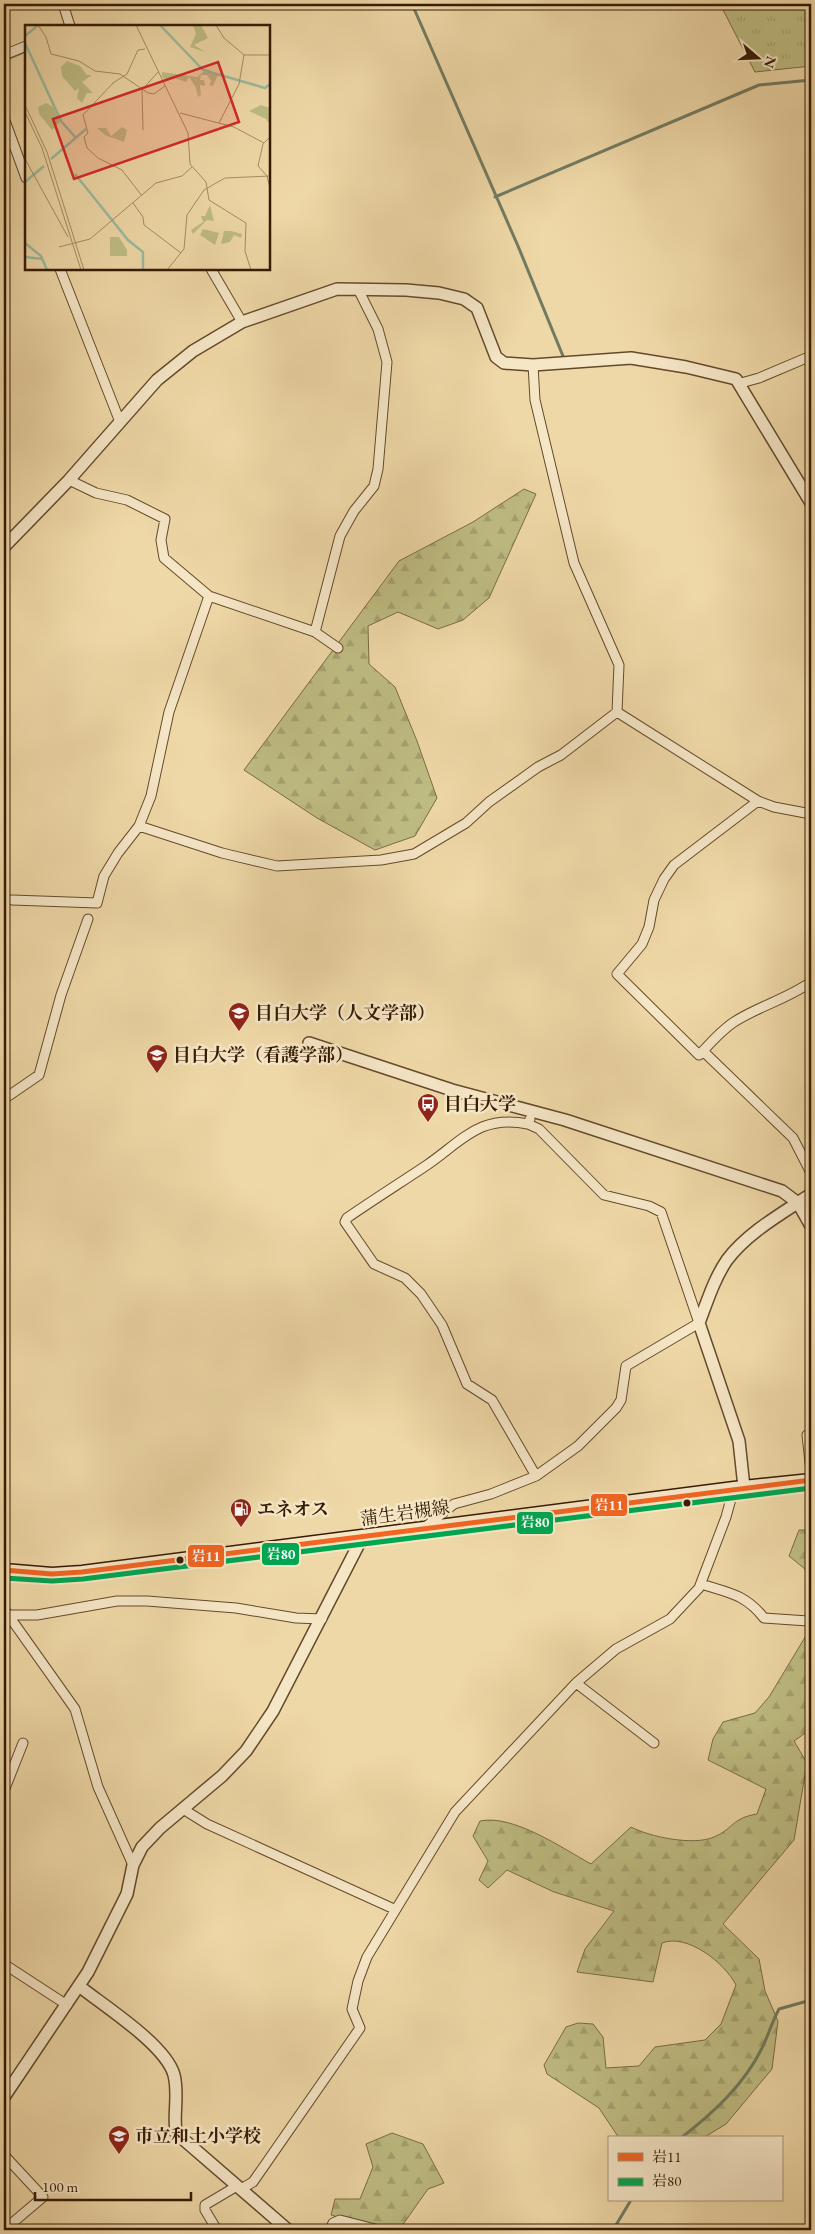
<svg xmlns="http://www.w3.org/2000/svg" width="815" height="2234" viewBox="0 0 815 2234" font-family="'EB Garamond','Noto Serif JP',serif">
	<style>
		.grass { fill: url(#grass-tufts); stroke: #7a6c43 }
		.forest { fill: url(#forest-firs); stroke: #7a6c43 }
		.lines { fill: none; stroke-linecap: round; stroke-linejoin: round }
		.stream { stroke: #727b62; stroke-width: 3 }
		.minor-casing { stroke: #644a2c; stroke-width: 11 }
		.tertiary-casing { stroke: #644a2c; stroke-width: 14 }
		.secondary-casing { stroke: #351b03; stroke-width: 15 }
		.minor { stroke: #f5e6c6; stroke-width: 9 }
		.tertiary { stroke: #f5e6c6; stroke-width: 11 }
		.secondary { stroke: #f5e6c6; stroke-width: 12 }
		.bus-1-casing { stroke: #f5e6c6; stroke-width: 9 }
		.bus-2-casing { stroke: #f5e6c6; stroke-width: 9 }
		.bus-1 { stroke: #f26522; stroke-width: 5 }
		.bus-2 { stroke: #00a651; stroke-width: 5 }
		.bus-dot { fill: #351b03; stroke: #f5e6c6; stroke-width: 2 }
		.labels { text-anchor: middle; stroke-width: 5; stroke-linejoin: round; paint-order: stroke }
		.poi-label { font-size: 18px; font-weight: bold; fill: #351b03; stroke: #f5e6c6; text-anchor: start }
		.street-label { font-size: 18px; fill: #351b03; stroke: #f5e6c6 }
		.inset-river { fill: none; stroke: #9bbba2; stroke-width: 2.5 }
		.inset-road { fill: none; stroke: #a58c65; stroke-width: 1 }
		.view { fill: #d62828; fill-opacity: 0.15; stroke: #d62828; stroke-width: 2.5 }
		.inset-edge { fill: none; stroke: #351b03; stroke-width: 2.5 }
		.line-badge { stroke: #f5e6c6; stroke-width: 2 }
		.badge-label { font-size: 14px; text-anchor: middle; font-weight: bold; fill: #fff }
	</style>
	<defs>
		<pattern id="grass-tufts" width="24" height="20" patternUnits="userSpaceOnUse" patternTransform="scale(1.25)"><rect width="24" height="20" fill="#bfbd83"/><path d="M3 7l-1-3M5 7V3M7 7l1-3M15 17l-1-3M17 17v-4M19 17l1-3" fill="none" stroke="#a5a270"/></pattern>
		<pattern id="forest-firs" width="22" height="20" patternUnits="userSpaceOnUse" patternTransform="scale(1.25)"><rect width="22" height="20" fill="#bfbd83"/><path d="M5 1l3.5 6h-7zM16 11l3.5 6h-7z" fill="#a5a270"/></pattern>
	</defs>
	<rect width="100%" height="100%" fill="#efd8a7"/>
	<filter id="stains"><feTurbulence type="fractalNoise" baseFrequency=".004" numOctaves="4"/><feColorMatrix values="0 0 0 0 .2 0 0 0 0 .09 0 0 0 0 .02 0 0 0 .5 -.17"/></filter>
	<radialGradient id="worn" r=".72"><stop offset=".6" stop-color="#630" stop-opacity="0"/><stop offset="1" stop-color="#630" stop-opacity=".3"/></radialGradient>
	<path class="grass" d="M720 4H811V66L755 72Z"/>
	<path class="forest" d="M524 489 536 494 489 598 463 620 438 629 398 612 368 626 369 664 395 687 417 741 437 798 415 836 375 850 317 818 244 770 399 561 473 522Z
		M799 1530H811V1729L794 1741 807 1763 794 1840 723 1924 759 1959 765 1991 778 2021 772 2069 726 2124 703 2138H619L599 2108 547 2074 544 2065 566 2027 578 2023 593 2024 603 2037 606 2068 639 2066 655 2047 705 2040 721 2024 736 1985C725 1963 687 1933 662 1943L653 1982 577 1972 585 1949 614 1911 554 1892 507 1870 488 1888 479 1880 488 1861 473 1836 480 1821C513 1814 562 1848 591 1864L631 1827C650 1837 694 1846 714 1837 733 1829 732 1818 757 1814L766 1789 708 1760 713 1739 723 1722 755 1713 769 1697 807 1634 811 1604 805 1569 789 1556Z
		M392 2133 423 2144 444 2183 428 2189 399 2230H382L331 2215 335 2199H360L373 2167 366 2144Z"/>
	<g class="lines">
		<path class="stream" d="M412 4 518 246 565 361
			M4 60 26 51
			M495 197 759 85 811 80
			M681 2138C713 2113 744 2085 762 2048 768 2036 772 2022 779 2009L811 2000
			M613 2230 631 2200"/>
		<g class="minor-casing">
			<path id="minor" d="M63 4 70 26
				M4 55 26 46
				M4 118 26 178
				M60 269 120 422
				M211 269 242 322
				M533 365 535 400 574 563 619 665 617 712
				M741 383 759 378 811 356
				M69 480 96 493 127 500 165 519 161 540 164 558 209 596 315 632 338 648
				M315 632 340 536 354 511 374 486 378 469 387 362 378 329 358 289
				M617 712 758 801 774 807 811 814
				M758 801 674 865 664 879 654 900 649 927 642 944 617 974 699 1055 703 1051 793 1138 811 1173
				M139 826 222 853 277 866 381 860 414 854 466 823 489 802 538 767 561 755 617 712
				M12 900 97 903 104 876 118 853 139 826 151 796 169 712 209 596
				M703 1051C713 1040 722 1030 734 1022 759 1006 787 999 811 982
				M4 1099 39 1075 61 995 88 919
				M530 1119 528 1124C480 1114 462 1141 427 1165 400 1183 373 1200 347 1218L345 1222 374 1264 405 1278 421 1294 442 1325 467 1384 492 1400 536 1476
				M811 1435H807L811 1472
				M424 1528 454 1504 491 1494 536 1476 578 1446 616 1408 621 1400 626 1366 699 1323 661 1212 649 1206 604 1195 539 1129 528 1124
				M701 1584C729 1593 745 1594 764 1618L808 1621
				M4 1609 75 1709 98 1787 133 1865
				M8 1615H37L117 1601H147L236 1608 296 1618 322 1619
				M576 1683 654 1743
				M4 1791 23 1743
				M183 1809 207 1824 394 1909
				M4 1964 67 2005
				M4 2155 43 2197 4 2230
				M241 2189 253 2182 360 2028 352 2009 358 1981 367 1957 455 1812 576 1683 616 1649 670 1619 699 1588 726 1517 734 1488
				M217 2230 205 2210V2205L237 2186
				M330 2230 333 2223 340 2220 379 2230"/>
		</g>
		<g class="tertiary-casing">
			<path id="tertiary" d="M4 547 69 480 157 380 193 351 242 322 337 289 406 290 439 293 464 299 477 308 496 357 504 363 533 365 631 358 686 367 736 379 811 503
				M309 1043 452 1090 565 1120 782 1191 798 1203 811 1226
				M744 1487 739 1441 699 1323C707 1302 714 1279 727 1260 748 1232 783 1213 811 1194
				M79 1986C104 2006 166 2045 174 2075 179 2094 173 2114 176 2133L288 2230
				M4 2097 88 1972 127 1894 133 1865 142 1847 160 1828 222 1776 246 1751 273 1711 363 1536"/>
		</g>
		<g class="secondary-casing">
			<path id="secondary" d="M4 1570 52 1574 82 1572 734 1488 811 1480"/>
		</g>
		<use href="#minor" class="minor"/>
		<use href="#tertiary" class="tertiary"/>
		<use href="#secondary" class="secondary"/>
		<g class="bus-1-casing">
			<path id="bus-1" d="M4 1570 52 1574 82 1572 811 1480"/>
		</g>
		<g class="bus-2-casing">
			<path id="bus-2" d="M4 1578 52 1581 83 1579 811 1488"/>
		</g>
		<use href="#bus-1" class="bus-1"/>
		<use href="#bus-2" class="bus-2"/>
	</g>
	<defs>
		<g id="university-pin" transform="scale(1.125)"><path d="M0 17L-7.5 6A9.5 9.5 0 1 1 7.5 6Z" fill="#8f2418" stroke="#f5e6c6"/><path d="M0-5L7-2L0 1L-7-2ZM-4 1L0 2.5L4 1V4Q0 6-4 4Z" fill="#fff"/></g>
		<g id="bus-pin" transform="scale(1.125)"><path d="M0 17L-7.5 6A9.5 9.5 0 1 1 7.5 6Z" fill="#8f2418" stroke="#f5e6c6"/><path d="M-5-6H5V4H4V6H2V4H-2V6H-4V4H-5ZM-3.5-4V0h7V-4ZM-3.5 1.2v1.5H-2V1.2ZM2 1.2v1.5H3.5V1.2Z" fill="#fff"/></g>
		<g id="fuel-pin" transform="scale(1.125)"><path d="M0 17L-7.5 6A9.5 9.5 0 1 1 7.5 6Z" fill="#8f2418" stroke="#f5e6c6"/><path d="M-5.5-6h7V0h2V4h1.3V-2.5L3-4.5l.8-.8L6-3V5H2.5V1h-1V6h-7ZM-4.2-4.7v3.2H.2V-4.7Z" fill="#fff"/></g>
		<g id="school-pin" transform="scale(1.125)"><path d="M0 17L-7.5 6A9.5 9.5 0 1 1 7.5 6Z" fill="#8f2418" stroke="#f5e6c6"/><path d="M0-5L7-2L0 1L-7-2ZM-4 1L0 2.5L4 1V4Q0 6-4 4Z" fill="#fff"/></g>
	</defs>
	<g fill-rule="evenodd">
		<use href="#university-pin" x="239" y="1013"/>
		<use href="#university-pin" x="157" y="1055"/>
		<use href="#bus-pin" x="428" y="1104"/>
		<use href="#fuel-pin" x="241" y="1509"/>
		<use href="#school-pin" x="119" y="2136"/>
	</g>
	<g class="bus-dot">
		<circle cx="687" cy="1503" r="4.5"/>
		<circle cx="180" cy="1560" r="4.5"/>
	</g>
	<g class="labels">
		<g class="poi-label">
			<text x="255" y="1019">目白大学（人文学部）</text>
			<text x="173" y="1061">目白大学（看護学部）</text>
			<text x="444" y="1110">目白大学</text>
			<text x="257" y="1515">エネオス</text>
			<text x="135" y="2142">市立和土小学校</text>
		</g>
		<g class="street-label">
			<text transform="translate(405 1513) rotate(-8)" y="6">蒲生岩槻線</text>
		</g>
	</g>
	<g transform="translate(25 25)">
		<rect width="245" height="245" fill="#efd8a7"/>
		<path d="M21 78 28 82 35 97 27 105 14 89 13 82ZM85 212H94L102 225V231H85Z" fill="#bfbd83"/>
		<path d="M168 0H176L183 13 169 20 180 27 165 22 171 9ZM42 36 55 41 62 50H67L57 57 68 68H62L57 78 52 73 54 63 50 66 37 51 36 42ZM182 44 193 50 188 61 184 60 186 56 182 50H176L175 55H179L180 61 175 60 176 70 173 72 171 63 164 52 161 57 149 53 142 56 137 52V47L172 52ZM236 80 245 83V100L241 94 224 86ZM97 102 102 105 99 117 80 110 72 103H81L86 111ZM185 180 189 196 182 195 168 209 166 205 178 197 176 191H180ZM178 204 194 208 190 220 175 210ZM199 206H206L217 209 216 213 209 210 205 217 196 219Z" fill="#bfbd83"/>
		<path class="inset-river" d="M135 0 178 45 240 63 245 59M0 11 12 1M0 18 36 96 51 113M26 134 61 104M50 149 103 215 118 227V245M0 157 19 141M0 218 16 231 22 245M0 232 18 234"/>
		<path class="inset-road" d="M13 0 21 12 26 29 54 36 70 46 95 49 123 68 129 69 140 61M111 0 163 108 165 139 181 157 184 175 221 198 220 226 226 245M191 0 199 13 219 30H245M0 80 22 127 59 245M0 87 17 123 56 245M155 88 209 102 239 118M194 98 214 59 219 30M118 105 117 65 133 47M245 112 238 119 233 141 242 151 245 163M0 134 43 212M117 171 97 145 73 133 62 123 59 112 63 108 58 90 88 58 102 49 113 25 120 24M108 178 118 192 119 200 156 228M34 222 65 214 131 158 157 151 167 142M142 245 159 224 162 190 179 165 200 153 245 151"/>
		<path class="view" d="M193 37 214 97 49 154 28 94Z"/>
		<rect width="245" height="245" class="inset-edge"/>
	</g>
	<g class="line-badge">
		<rect x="590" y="1493" width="38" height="24" rx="5" fill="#f26522"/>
		<rect x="516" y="1511" width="38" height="24" rx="5" fill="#00a651"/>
		<rect x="261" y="1542" width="39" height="24" rx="5" fill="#00a651"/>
		<rect x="187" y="1544" width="38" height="24" rx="5" fill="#f26522"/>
	</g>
	<g class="badge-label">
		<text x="609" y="1510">岩11</text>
		<text x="535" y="1527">岩80</text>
		<text x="281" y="1559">岩80</text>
		<text x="206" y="1561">岩11</text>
	</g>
	<rect width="815" height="2234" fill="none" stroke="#efd8a7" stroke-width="20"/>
	<rect x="5" y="5" width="805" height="2224" fill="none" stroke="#351b03" stroke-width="2.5"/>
	<rect x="10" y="10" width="795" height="2214" fill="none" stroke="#351b03"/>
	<rect x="608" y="2136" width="175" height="65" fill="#f5e6c6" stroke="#a89578"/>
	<rect x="618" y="2153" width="25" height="8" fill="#f26522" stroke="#a89578"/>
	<text x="652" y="2162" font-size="15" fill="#351b03">岩11</text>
	<rect x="618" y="2178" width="25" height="8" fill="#00a651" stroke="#a89578"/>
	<text x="652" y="2186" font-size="15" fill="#351b03">岩80</text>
	<g transform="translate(758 58) rotate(109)" stroke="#f5e6c6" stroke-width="4" paint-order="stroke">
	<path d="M0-4L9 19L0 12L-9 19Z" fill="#351b03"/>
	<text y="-8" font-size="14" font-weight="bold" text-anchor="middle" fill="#351b03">N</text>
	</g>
	<path d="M35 2192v8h156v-8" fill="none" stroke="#351b03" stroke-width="2.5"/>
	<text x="42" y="2192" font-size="15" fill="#351b03" stroke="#f5e6c6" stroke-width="4" paint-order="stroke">100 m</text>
	<rect width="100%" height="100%" filter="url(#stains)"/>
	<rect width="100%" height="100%" fill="url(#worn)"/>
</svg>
